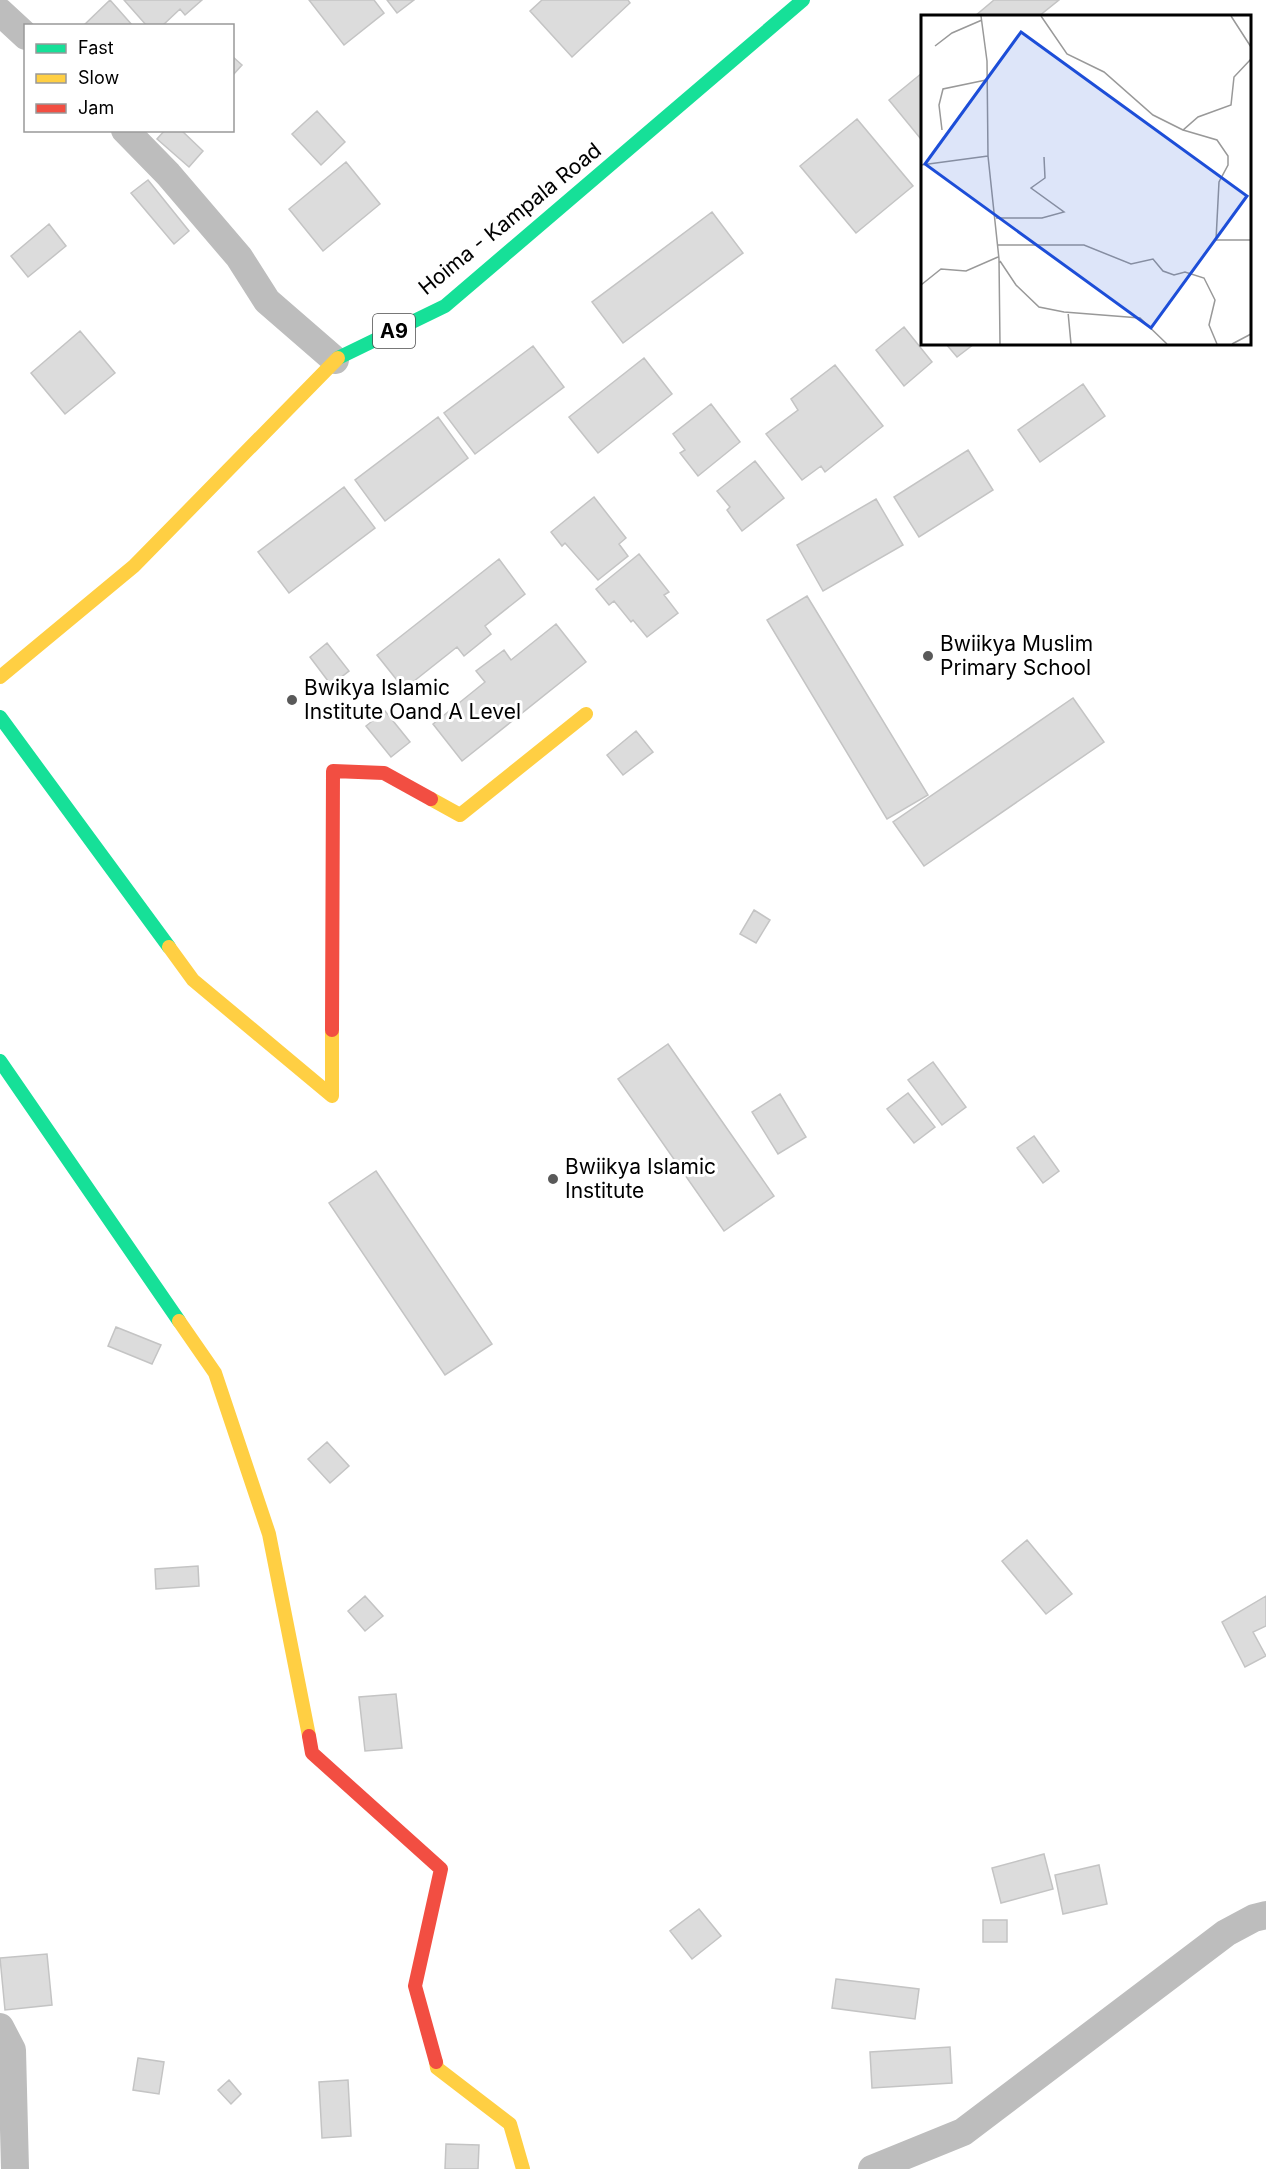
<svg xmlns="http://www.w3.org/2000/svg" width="1266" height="2169" viewBox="0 0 1266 2169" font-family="Inter,sans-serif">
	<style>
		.building { fill: #dcdcdc; stroke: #c4c4c4; stroke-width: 1.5 }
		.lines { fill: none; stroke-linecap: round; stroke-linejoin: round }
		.street { stroke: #bdbdbd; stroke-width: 28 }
		.fast { stroke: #16e098; stroke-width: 14 }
		.slow { stroke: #ffcf43; stroke-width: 14 }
		.jam { stroke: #f24e42; stroke-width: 14 }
		.poi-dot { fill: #595959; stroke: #fff; stroke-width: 2 }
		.labels { text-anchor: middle; stroke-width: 6; stroke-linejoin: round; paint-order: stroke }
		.shield { fill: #fff; stroke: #4c4c4c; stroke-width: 1.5 }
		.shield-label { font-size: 20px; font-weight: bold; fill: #000 }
		.street-label { font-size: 21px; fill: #000; stroke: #fff }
		.poi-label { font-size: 21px; fill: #000; stroke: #fff; text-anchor: start }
		.inset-road { fill: none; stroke: #999; stroke-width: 1.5 }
		.view { fill: #1d4ed8; fill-opacity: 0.15; stroke: #1d4ed8; stroke-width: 3 }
		.inset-edge { fill: none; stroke: #000; stroke-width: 3 }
	</style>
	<rect width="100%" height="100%" fill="#fff"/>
	<path class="building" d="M110 0 133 26H83Z
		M124 0H202L185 15 180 9 162 26H147Z
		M309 0H374L384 13 344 45Z
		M387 0H414L397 13Z
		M542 0H628L630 3 572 57 530 11Z
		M994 0H1059L1039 16H975Z
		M232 56 242 65 232 76Z
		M922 73V136L920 138 889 100Z
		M317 111 345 142 321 165 292 134Z
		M857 119 913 186 856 233 800 166Z
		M165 130H181L203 151 189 167 157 139Z
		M346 162 380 204 323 251 289 209Z
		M148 180 189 231 174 244 131 193Z
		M712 212 743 253 623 343 592 302Z
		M49 224 66 246 28 277 11 256Z
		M904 327 932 362 904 386 876 350Z
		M80 331 115 373 65 414 31 373Z
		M946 344H974L957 357Z
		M533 346 564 387 475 454 444 413Z
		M644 358 672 394 598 453 569 417Z
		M835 365 883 426 825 472 821 466 802 480 766 434 798 410 791 399Z
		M1083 384 1105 416 1040 462 1018 430Z
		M711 404 740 442 698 476 680 453 685 450 673 434Z
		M438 417 468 458 385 521 355 480Z
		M968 450 993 490 919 537 894 497Z
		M755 461 784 498 742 531 727 510 730 507 717 491Z
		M344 487 375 528 289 593 258 552Z
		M594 497 626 538 619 544 628 556 598 580 565 543 562 546 551 532Z
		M876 499 903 545 823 591 797 545Z
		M639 554 669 592 664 595 678 613 647 637 633 620 631 622 614 601 609 605 596 589Z
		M499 559 525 594 485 626 491 634 464 656 457 647 404 689 377 655Z
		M807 596 928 795 887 819 767 620Z
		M556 624 586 662 462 761 433 724 485 682 476 671 504 650 511 660Z
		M327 643 349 671 331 685 310 657Z
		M1073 698 1104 742 924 866 893 822Z
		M385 711 410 742 391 757 366 726Z
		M636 731 653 752 623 775 607 755Z
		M754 910 770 920 756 943 740 934Z
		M668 1044 774 1196 724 1231 618 1079Z
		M933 1062 966 1107 942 1125 908 1080Z
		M908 1093 935 1127 914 1143 887 1109Z
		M780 1094 806 1137 778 1154 752 1112Z
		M1034 1136 1059 1171 1043 1183 1017 1148Z
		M376 1171 492 1344 445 1375 329 1203Z
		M116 1327 161 1345 152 1364 108 1346Z
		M327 1442 349 1466 330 1483 308 1459Z
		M1027 1540 1072 1594 1046 1614 1002 1561Z
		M198 1566 199 1586 156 1589 155 1569Z
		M365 1596 383 1616 365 1631 348 1611Z
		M1266 1596V1626L1253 1632 1266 1656 1245 1667 1222 1622Z
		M396 1694 402 1748 365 1751 359 1697Z
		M1044 1854 1053 1889 1001 1903 992 1868Z
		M1099 1865 1107 1904 1063 1914 1055 1875Z
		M699 1909 721 1936 692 1959 670 1931Z
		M983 1920H1007V1942H983Z
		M47 1954 52 2005 5 2010 0 1958Z
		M836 1979 919 1989 915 2019 832 2008Z
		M950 2047 952 2083 872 2088 870 2052Z
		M138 2058 164 2062 159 2094 133 2090Z
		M229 2080 241 2094 231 2104 218 2090Z
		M348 2080 351 2136 322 2138 319 2082Z
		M446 2144 479 2145 478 2169H445Z"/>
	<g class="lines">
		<path class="street" d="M0 12 26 36
			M125 130 168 174 239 257 267 301 335 360
			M0 2027 12 2050 15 2169
			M872 2169 963 2132 1226 1933 1254 1918 1266 1915"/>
		<path class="fast" d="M338 358 445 306 803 0
			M0 717 169 947
			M0 1061 179 1321"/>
		<path class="slow" d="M0 677 134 566 338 358
			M431 799 460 815 586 714
			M169 947 193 980 332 1096V1030
			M179 1321 215 1373 269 1534 309 1736
			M436 2062 437 2068 510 2124 523 2169"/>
		<path class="jam" d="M332 1030 333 771 384 773 431 799
			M309 1736 312 1753 441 1869 415 1986 436 2062"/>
	</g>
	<g class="poi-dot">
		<circle cx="928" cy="656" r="6"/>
		<circle cx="292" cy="700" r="6"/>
		<circle cx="553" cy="1179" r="6"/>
	</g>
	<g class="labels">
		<rect class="shield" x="373" y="314" width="42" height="34" rx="4.5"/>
		<g class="shield-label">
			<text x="394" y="338">A9</text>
		</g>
		<g class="street-label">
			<text transform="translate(510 219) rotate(-39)" y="7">Hoima - Kampala Road</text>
		</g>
		<g class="poi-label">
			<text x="940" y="651">Bwiikya Muslim<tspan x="940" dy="24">Primary School</tspan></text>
			<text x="304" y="695">Bwikya Islamic<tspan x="304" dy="24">Institute Oand A Level</tspan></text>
			<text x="565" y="1174">Bwiikya Islamic<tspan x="565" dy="24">Institute</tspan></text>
		</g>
	</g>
	<g transform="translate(921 15)">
		<rect width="330" height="330" fill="#fff"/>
		<path class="inset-road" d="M60 1 66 46 67 141 78 244 79 329M120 1 146 39 183 57 232 100 262 115 277 102 310 90 313 62 330 44M310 1 330 32M14 31 31 18 61 5M21 115 18 90 22 74 65 65M262 115 296 125 307 141V150L298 167 295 225H330M0 150 67 141M75 203H121L143 197 110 173 124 163 123 142M77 230H163L210 249 232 244 242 256 253 260 264 257 283 263 294 285 288 310 296 329M79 246 95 270 118 292 143 297 219 303 246 329M0 270 20 254 45 256 77 242M147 297 150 329M311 329 330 319"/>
		<path class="view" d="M100 17 326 181 230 313 4 149Z"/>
		<rect width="330" height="330" class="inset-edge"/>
	</g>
	<rect x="24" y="24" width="210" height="108" fill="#ffffff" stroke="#999999" stroke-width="1.5"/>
	<rect x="36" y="44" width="30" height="9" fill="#16e098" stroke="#999999" stroke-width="1.5"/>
	<text x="78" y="54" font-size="18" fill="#000000">Fast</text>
	<rect x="36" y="74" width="30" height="9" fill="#ffcf43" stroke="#999999" stroke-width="1.5"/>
	<text x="78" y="84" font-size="18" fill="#000000">Slow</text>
	<rect x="36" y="104" width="30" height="9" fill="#f24e42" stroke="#999999" stroke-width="1.5"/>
	<text x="78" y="114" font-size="18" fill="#000000">Jam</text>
</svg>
